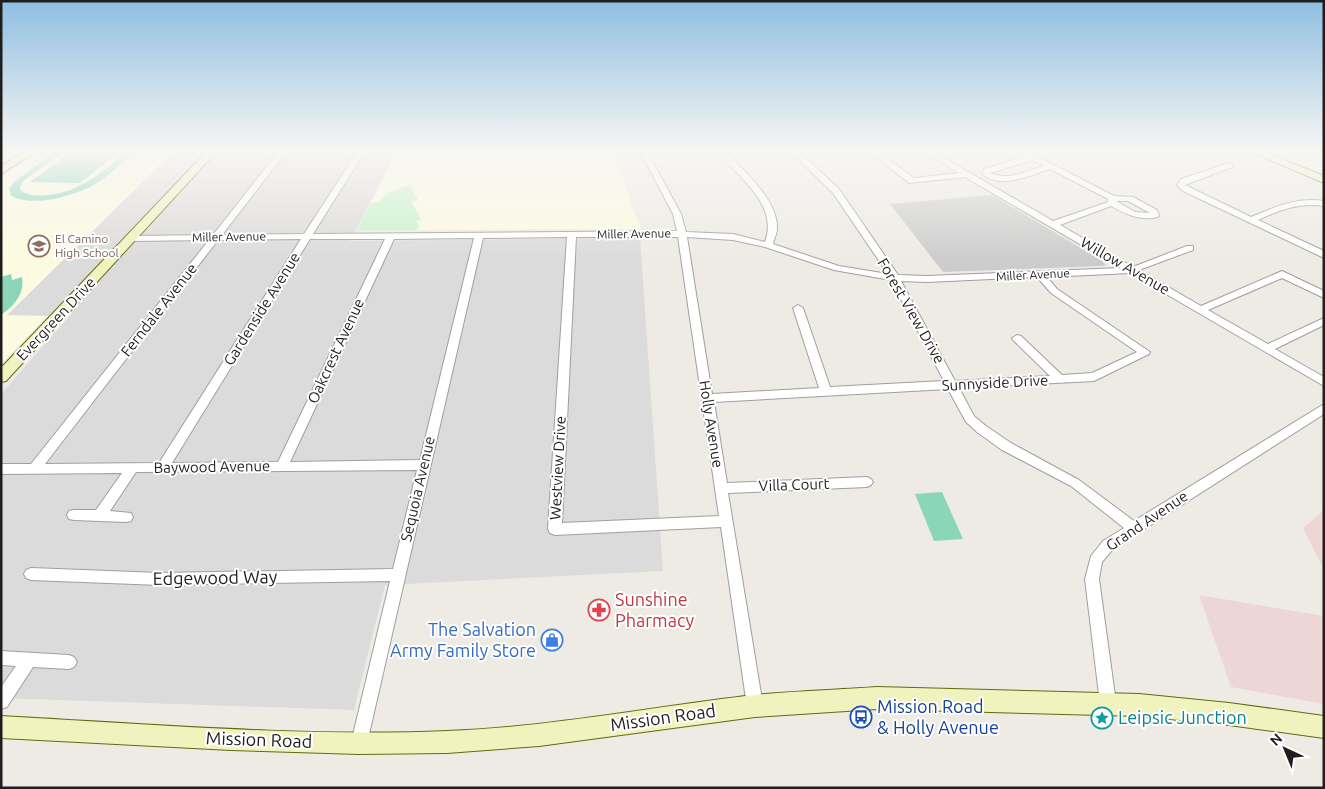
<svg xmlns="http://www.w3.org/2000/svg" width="1325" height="789" viewBox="0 0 1325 789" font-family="Ubuntu,sans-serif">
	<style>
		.residential { fill: #dcdbdb }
		.commercial { fill: #edd7d6 }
		.education { fill: #fcfbe1 }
		.religious { fill: #ccc }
		.park { fill: #c7f4ca }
		.pitch { fill: #8bd5b8 }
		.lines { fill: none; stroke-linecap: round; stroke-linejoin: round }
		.street-casing { stroke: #9f9f9f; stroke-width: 2 }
		.secondary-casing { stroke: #626a10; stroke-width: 2 }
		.street { fill: #fff; fill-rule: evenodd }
		.secondary { fill: #f1f3bf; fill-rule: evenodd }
		.labels { text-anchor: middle; stroke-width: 4; stroke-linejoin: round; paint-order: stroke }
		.far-street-label { font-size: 12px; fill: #1e1e1e; stroke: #fff }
		.far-education-label { font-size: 12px; fill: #785e54; stroke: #fff; text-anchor: start }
		.street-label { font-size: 15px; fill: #1e1e1e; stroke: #fff }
		.near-street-label { font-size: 18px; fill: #1e1e1e; stroke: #fff }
		.near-health-label { font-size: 18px; fill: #be3a42; stroke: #fff; text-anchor: start }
		.near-shop-label { font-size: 18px; fill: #366cbe; stroke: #fff; text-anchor: end }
		.near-transit-label { font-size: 18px; fill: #164399; stroke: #fff; text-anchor: start }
		.near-culture-label { font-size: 18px; fill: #0d838f; stroke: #fff; text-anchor: start }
	</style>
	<rect width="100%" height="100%" fill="#eeebe5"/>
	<path class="residential" d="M174 151H397L350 241 640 238 663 571 385 585 354 710 1 698V394L74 311 47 316H6Z"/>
	<path class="commercial" d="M1324 510V570L1303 528Z
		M1199 595 1324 616V704L1231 687Z"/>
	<path class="education" d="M39 151H174L7 315 47 316 1 364V177Z
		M397 151H612L641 229 357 230Z"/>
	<path class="religious" d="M992 195 1101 260 1106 265 1101 266 943 272 890 204Z"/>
	<path class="park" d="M409 185 418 200 411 201 421 220 416 221 419 226 417 230H357L371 203 379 202 388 193Z"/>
	<path class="pitch" d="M56 151H65L23 181 20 187 21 191C29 196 38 196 48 195 81 192 103 171 128 151H137C124 161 111 174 97 183 79 195 30 209 11 195L9 189 14 182Z
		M73 151H120L80 183 30 182Z
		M11 274 12 280 22 277C25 294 14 306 1 315V277Z
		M942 492 963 539 934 541 915 494Z"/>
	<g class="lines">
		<g class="street-casing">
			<path id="street" d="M279 151H287L222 235 304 234 358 151H365L313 234 677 231 673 214 640 151H647L681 214 686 232 733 234 765 242C779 204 738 177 717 151H725C743 170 778 200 777 228 777 234 774 239 773 244L839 266 888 274 833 193 790 151H798L839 189 898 275 927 276 1121 268 965 177 909 183 869 151H877L914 178 959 173 923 151H932L1053 221 1108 202V199L1050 169C1030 175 1001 190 982 174L984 169 1027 156 1018 151H1027L1114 196 1133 197 1157 210 1159 215 1158 217C1140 221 1127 215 1111 206L1060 225 1133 267 1187 246H1193V250L1139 270 1201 306 1282 271 1324 291V298L1282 278 1208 310 1268 344 1324 318V325L1275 349 1324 377V386L1130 273 1047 277 1057 289 1150 352 1149 354 1094 381 959 388 974 416 986 426 1011 443 1079 480 1134 521 1324 404V414L1113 549 1102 562 1099 579 1116 703 1114 709 1108 711 1102 709 1100 703 1085 579 1091 556 1103 541 1124 528 1071 486 1002 450 977 432 966 422 948 389 714 402 727 483 867 477 871 479 873 482 871 485 867 487 728 493 763 706 761 712 755 714 749 712 747 706 721 527 555 535 550 533 548 529 567 237 483 238 367 743 365 749 359 751 353 749 351 743 390 581 160 585 31 580 26 578 24 574 26 570 31 568 160 573 393 569 417 470 136 472 110 511 131 513 133 517 131 521 126 522 74 520 69 519 67 515 69 511 74 510H96L122 473 1 474V464H31L209 240 131 241 127 238 128 236 213 235ZM1033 160 1044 166C1027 171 1008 181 990 173ZM1116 201H1128L1150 213 1135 212ZM576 237H678L719 516 562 523ZM687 237 733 240 765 247 834 270 891 280 944 381 830 387 803 308 798 305 793 308 819 388 712 394ZM474 238 420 460 290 462 394 239ZM301 239 159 463 45 464 218 240ZM310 239H385L278 462 172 463ZM1037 277 1051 293 1137 352 1092 373 1062 375 1021 336 1017 335 1012 338 1013 340 1050 376 955 381 901 281 927 282Z
				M1229 163 1233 165 1232 167 1185 185 1251 217C1275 207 1297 197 1324 201V206C1299 202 1280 210 1258 220L1324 251V258L1183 191 1177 185 1181 179Z
				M1 651 69 655 74 657 77 662 74 667 69 669 33 667 7 707 1 709V687L16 666 1 665Z"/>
		</g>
		<g class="secondary-casing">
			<path id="secondary" d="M25 151H36L1 174V166Z
				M207 151H217L6 381 1 382V368Z
				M1249 151H1262L1324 176V183Z
				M877 687 1139 694 1229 703 1324 716V738L1229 725 1139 716 877 709 755 717 539 746 447 753 359 754 231 750 1 738V716C149 724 299 737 447 731 550 727 651 707 754 695 794 691 836 690 877 687Z"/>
		</g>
		<use href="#street" class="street"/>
		<use href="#secondary" class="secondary"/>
	</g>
	<linearGradient id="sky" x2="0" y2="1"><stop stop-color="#8fbee1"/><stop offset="0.58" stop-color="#f7f6f3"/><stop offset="1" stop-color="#f7f6f3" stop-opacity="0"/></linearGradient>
	<rect width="1325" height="261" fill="url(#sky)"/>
	<defs>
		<g id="school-ring" transform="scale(1.125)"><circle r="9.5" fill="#fff" stroke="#8d6e63" stroke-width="1.5"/><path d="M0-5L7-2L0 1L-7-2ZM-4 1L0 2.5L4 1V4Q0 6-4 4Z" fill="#8d6e63"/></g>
		<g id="pharmacy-ring" transform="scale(1.125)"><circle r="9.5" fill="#fff" stroke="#e0444e" stroke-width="1.5"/><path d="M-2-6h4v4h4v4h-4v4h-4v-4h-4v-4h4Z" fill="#e0444e"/></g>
		<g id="shop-ring" transform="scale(1.125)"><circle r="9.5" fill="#fff" stroke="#3f7fe0" stroke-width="1.5"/><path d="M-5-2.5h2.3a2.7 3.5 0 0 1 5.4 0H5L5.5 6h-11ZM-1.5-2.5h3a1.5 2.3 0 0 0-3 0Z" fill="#3f7fe0"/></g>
		<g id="bus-ring" transform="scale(1.125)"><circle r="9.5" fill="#fff" stroke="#1a4fb4" stroke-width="1.5"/><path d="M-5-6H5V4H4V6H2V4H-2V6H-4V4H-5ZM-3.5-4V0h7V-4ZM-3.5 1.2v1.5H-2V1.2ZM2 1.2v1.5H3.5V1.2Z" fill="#1a4fb4"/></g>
		<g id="sight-ring" transform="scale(1.125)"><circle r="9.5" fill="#fff" stroke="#0f9aa8" stroke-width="1.5"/><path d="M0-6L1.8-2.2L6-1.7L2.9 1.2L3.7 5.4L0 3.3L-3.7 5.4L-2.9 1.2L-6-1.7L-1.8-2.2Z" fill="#0f9aa8"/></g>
	</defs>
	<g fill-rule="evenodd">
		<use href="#school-ring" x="39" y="246"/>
		<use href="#pharmacy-ring" x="599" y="610"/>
		<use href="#shop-ring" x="552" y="640"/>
		<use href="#bus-ring" x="861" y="717"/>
		<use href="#sight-ring" x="1102" y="718"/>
	</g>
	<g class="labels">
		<g class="far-street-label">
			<text transform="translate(634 234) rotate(-1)" y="4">Miller Avenue</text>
			<text transform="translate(229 237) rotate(-1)" y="4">Miller Avenue</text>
			<text transform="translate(1033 275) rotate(-3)" y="4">Miller Avenue</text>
		</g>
		<g class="far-education-label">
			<text x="55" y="243">El Camino<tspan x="55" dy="14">High School</tspan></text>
		</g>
		<g class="street-label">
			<text transform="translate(1125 266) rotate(30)" y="5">Willow Avenue</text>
			<text transform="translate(262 309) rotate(-58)" y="5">Gardenside Avenue</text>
			<text transform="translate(159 310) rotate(-52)" y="5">Ferndale Avenue</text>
			<text transform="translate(911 311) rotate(60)" y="5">Forest View Drive</text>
			<text transform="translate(56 319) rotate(-47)" y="5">Evergreen Drive</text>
			<text transform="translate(336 351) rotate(-65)" y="5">Oakcrest Avenue</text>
			<text transform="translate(995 383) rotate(-3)" y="5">Sunnyside Drive</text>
			<text transform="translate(711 424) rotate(81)" y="5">Holly Avenue</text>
			<text transform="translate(212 467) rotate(-1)" y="5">Baywood Avenue</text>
			<text transform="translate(558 468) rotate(-87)" y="5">Westview Drive</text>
			<text transform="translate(794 485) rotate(-2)" y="5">Villa Court</text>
			<text transform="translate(418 489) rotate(-77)" y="5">Sequoia Avenue</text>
			<text transform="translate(1147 521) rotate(-34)" y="5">Grand Avenue</text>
		</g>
		<g class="near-street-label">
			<text transform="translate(215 578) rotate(-1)" y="6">Edgewood Way</text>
			<text transform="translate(663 718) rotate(-8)" y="6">Mission Road</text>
			<text transform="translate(259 740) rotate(2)" y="6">Mission Road</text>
		</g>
		<g class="near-health-label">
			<text x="615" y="606">Sunshine<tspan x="615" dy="21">Pharmacy</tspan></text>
		</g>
		<g class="near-shop-label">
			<text x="536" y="636">The Salvation<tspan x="536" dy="21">Army Family Store</tspan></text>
		</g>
		<g class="near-transit-label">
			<text x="877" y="713">Mission Road<tspan x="877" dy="21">&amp; Holly Avenue</tspan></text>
		</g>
		<g class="near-culture-label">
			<text x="1118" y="724">Leipsic Junction</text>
		</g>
	</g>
	<rect width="1325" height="789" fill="none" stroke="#1e1e1e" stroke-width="5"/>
	<g transform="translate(1285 749) rotate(316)" stroke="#ffffff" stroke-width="4" paint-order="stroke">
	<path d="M0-4L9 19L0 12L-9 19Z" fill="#1e1e1e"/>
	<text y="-8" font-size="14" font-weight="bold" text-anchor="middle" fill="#1e1e1e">N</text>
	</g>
</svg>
